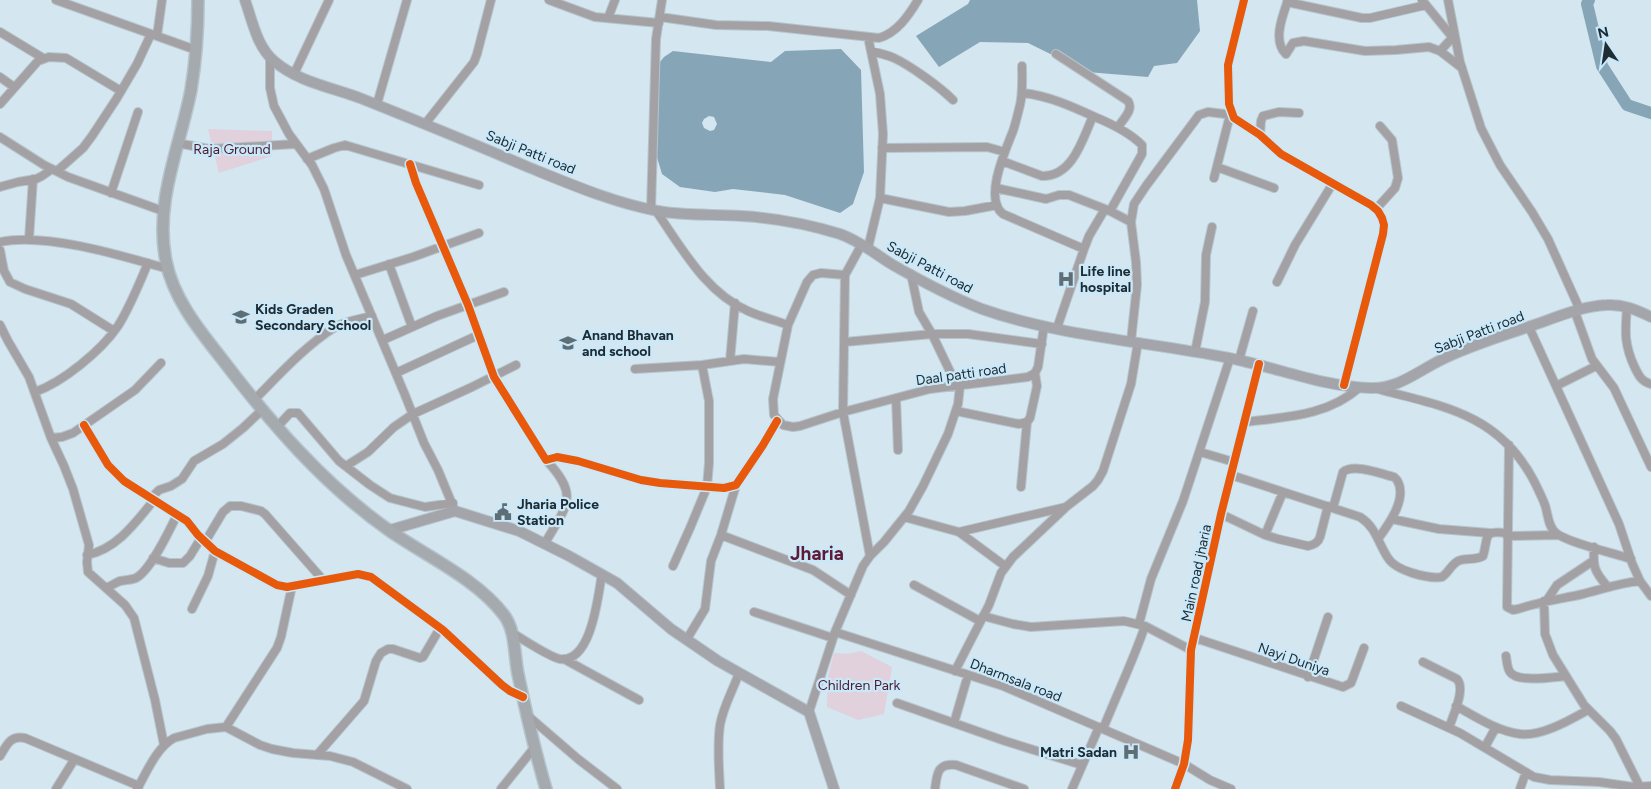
<svg xmlns="http://www.w3.org/2000/svg" width="1651" height="789" viewBox="0 0 1651 789" font-family="Figtree,sans-serif">
	<style>
		.green { fill: #e0d1dc }
		.water { fill: #86a6b7; fill-rule: evenodd }
		.lines { fill: none; stroke-linecap: round; stroke-linejoin: round }
		.river { stroke: #86a6b7; stroke-width: 12 }
		.minor-casing { stroke: #b6c4cc; stroke-width: 10 }
		.major-casing { stroke: #b6c4cc; stroke-width: 12 }
		.highway-casing { stroke: #b6c4cc; stroke-width: 14 }
		.minor { stroke: #a4a1a4; stroke-width: 8 }
		.major { stroke: #a3a5aa; stroke-width: 10 }
		.highway { stroke: #a5aaaf; stroke-width: 11 }
		.cycleway-casing { stroke: #c9e9fb; stroke-width: 11 }
		.cycleway { stroke: #e8590c; stroke-width: 8 }
		.labels { text-anchor: middle; stroke-width: 4.5; stroke-linejoin: round; paint-order: stroke }
		.park-label { font-size: 14px; fill: #4f1b2f; stroke: #c9e9fb }
		.street-label { font-size: 14px; fill: #202c33; stroke: #c9e9fb }
		.poi-label { font-size: 14px; font-weight: bold; fill: #202c33; stroke: #c9e9fb; text-anchor: start }
		.district-label { font-size: 19px; font-weight: bold; fill: #5d1b36; stroke: #c9e9fb }
	</style>
	<rect width="100%" height="100%" fill="#d4e6f0"/>
	<path class="green" d="M208 129 272 131V156L219 173Z
		M861 651 892 667 884 714 858 720 827 707 828 676 834 653 848 654Z"/>
	<path class="water" d="M970 0H1197L1200 31 1177 63 1154 66 1148 77 1087 72 1028 43 980 42 939 67 916 36 968 4Z
		M841 49 861 70 864 172 853 204 840 213 785 195 733 189 715 192 680 187 662 174 654 147 650 74 664 57 673 51 771 62 785 51ZM709 116 714 117 717 124 714 130 710 131 704 128 702 123 704 119Z"/>
	<g class="lines">
		<path class="river" d="M1589 0 1587 4 1602 66 1627 105 1651 113"/>
		<g class="minor-casing">
			<path id="minor" d="M56 0 196 50
				M549 0 595 17 659 23
				M1244 0 1228 65 1229 104 1234 118 1260 135 1281 154 1371 205 1378 211 1382 218 1384 225 1383 234 1344 385
				M1288 0C1283 15 1272 41 1286 54L1293 43 1304 41 1365 51 1396 50 1429 47 1440 51 1462 68
				M1422 0 1453 38
				M1448 0 1460 62 1481 128 1500 165 1532 212 1548 239 1580 310
				M1287 2 1362 18H1370L1426 5
				M660 17 716 25 768 26 879 38C897 33 909 15 918 0
				M608 18 615 0
				M0 32 43 58
				M157 36 162 0
				M871 51C879 53 887 55 894 58 911 66 940 87 953 100
				M1440 51 1454 36
				M1056 54 1128 101C1134 110 1123 119 1118 127
				M270 58V88L274 106 289 134 312 165 324 189 346 255 405 395 424 443 438 470 455 511
				M1022 66C1022 79 1023 92 1020 105 1018 113 1016 122 1013 131 1006 149 983 199 1003 214L1084 249
				M294 74 329 0
				M0 77 14 87
				M1023 93C1049 96 1071 106 1095 117 1112 124 1129 132 1142 145V154L1110 211
				M0 104 38 61 49 57 66 58 121 91
				M377 104 407 0
				M425 124 474 62 477 54 491 0
				M1260 135 1261 121 1263 116 1279 112 1299 113
				M0 137 44 165 68 177 163 211
				M177 143 209 149 295 144
				M882 148 987 147 1005 152
				M307 159 334 148 345 145 479 185
				M1002 161 1042 176C1073 177 1083 138 1093 116
				M410 164 416 183 468 305 494 377 546 460 557 457 578 461 641 480 660 483 724 488 736 485 763 445 777 421
				M1217 167 1274 188
				M57 171 83 148 92 136 117 98 137 64 151 34
				M1214 178 1230 115
				M0 187 18 182 36 179 42 176 52 169
				M996 188 1046 199 1059 195H1069L1110 211 1131 222
				M111 193 138 112
				M880 198 949 212 965 211 997 205
				M651 209 656 39 662 0
				M1376 209 1395 188 1398 178 1392 140 1380 126
				M656 211C682 248 705 292 748 311 761 317 775 320 788 325
				M29 239 33 179
				M0 242C45 232 123 256 168 269
				M862 244 845 275 843 412 870 556
				M868 248 880 198 883 134 880 94 868 37
				M0 250 4 271 10 282 25 289 71 304 114 331
				M389 264 412 327
				M911 274 919 312 932 334 957 386
				M355 275 413 257 479 233
				M845 275 821 273 813 275 807 282 788 325 773 399 774 415 783 425 793 427 800 426 843 412 930 389 1028 377 1035 373 1038 367 1044 326
				M1277 282 1295 245 1333 183
				M1627 307C1625 332 1624 345 1635 368 1639 376 1642 382 1651 384
				M1575 312 1592 359 1614 388 1651 467
				M0 325 8 341 29 377 51 438 64 466 73 489 89 545 87 562 88 572 125 605 134 618 155 700 164 745
				M1529 327 1619 524 1632 563 1640 581 1651 596
				M1057 328 1084 249 1089 236 1105 209
				M383 340 437 316 504 292
				M1131 341 1137 285 1136 262 1131 222 1134 204 1146 186 1199 115 1208 112 1233 115
				M845 342 932 334H968L1042 344
				M1195 352 1205 302 1206 255 1212 227
				M1239 360 1253 311
				M730 361 735 303
				M635 369 702 365 744 359 780 362
				M396 373 474 337
				M1556 386 1596 366
				M1377 389C1443 406 1499 414 1534 481 1538 489 1542 497 1545 505 1548 514 1548 527 1556 533 1568 543 1614 553 1631 559
				M35 392C63 382 101 351 118 326 130 307 139 284 148 263
				M896 398 898 450
				M254 400C279 375 304 347 335 327 346 321 360 319 372 316
				M956 411 1019 424 1027 422 1030 418 1037 386 1035 373
				M1245 422C1286 417 1328 416 1360 387
				M84 425 108 465 124 481 187 521 198 535 215 551 277 585 287 587 358 574 371 577 443 630 502 685 510 691 523 697
				M277 427 290 413H298L339 461 370 485 390 498 425 507 453 503
				M51 438 62 437 73 433 135 390 161 363
				M1509 445 1507 607 1513 610 1518 609C1539 602 1561 599 1583 594 1603 589 1619 583 1640 581
				M1200 452 1234 462
				M346 466 368 452 394 427 413 414 472 387 516 365
				M1231 475 1360 517C1376 527 1378 543 1388 558 1396 571 1428 579 1442 577 1448 573 1451 565 1458 561 1465 557 1475 561 1483 556 1489 536 1482 530 1507 533
				M1021 487 1027 422
				M151 498 159 490 171 486 182 479 194 461 223 444 243 428 262 410
				M1333 508 1343 472C1354 463 1381 474 1394 477L1397 480C1408 498 1389 524 1378 539
				M1221 514 1265 535 1278 539 1308 546C1314 545 1318 543 1320 537L1328 506
				M904 517 959 532 1005 566
				M1392 519 1439 529 1490 533
				M959 532 1066 507
				M721 535 813 570 851 595
				M1265 535 1283 492
				M1507 536 1558 535
				M205 542 223 512 230 506H241L261 511 265 514 323 580
				M545 543C567 505 580 496 546 460
				M1594 547C1593 567 1594 571 1607 586
				M87 555C117 549 136 522 154 500
				M153 558 169 563H183L190 556 201 538
				M673 566 690 528 707 487 709 463V401L702 365
				M914 585 980 621
				M106 588C111 586 115 583 120 581 126 580 131 580 136 578 151 570 169 531 177 515
				M1547 600 1557 585 1593 561
				M1544 601 1545 634 1553 655 1584 705 1610 731 1616 739 1640 787
				M192 609 208 576 215 551
				M754 612 833 638
				M983 616 1013 624 1031 627 1124 621 1145 626 1191 650
				M1139 624 1151 579 1183 501 1230 358
				M835 632 1003 686 1184 764 1210 780 1231 789
				M512 633C523 639 549 657 560 659 592 663 598 595 602 574
				M1195 638 1343 687 1351 683 1364 648
				M687 639 705 609 711 561 721 535 736 485
				M1506 656C1507 662 1507 668 1510 672 1517 683 1554 677 1566 676
				M564 659 639 700
				M1423 662 1457 679C1466 689 1453 715 1449 728
				M955 671 989 605 1001 573 1013 557 1066 507 1093 486 1098 480 1103 471 1131 384 1138 342
				M1308 677 1328 617
				M897 703 1005 741 1082 765
				M1401 706 1460 733 1534 777 1550 780 1599 782 1634 787 1651 786
				M1456 706C1476 717 1497 731 1520 734 1541 737 1570 720 1588 710
				M809 712 835 632 863 566 870 556 884 542 909 511 923 486 948 434 958 404 960 386
				M527 715 578 759 617 789
				M954 723 968 675
				M226 727 277 648 281 637 292 586
				M1103 729C1117 694 1133 661 1145 626
				M1485 747 1496 727
				M317 755 364 701 376 661 381 653 388 649H393L420 658 423 657 440 628
				M0 756C7 745 10 735 25 738L139 786
				M56 789 74 760
				M137 789C147 772 156 748 174 738L207 729 226 727 260 745 272 749 293 753 330 756 353 762 407 789
				M501 789 534 748
				M720 789C719 768 717 746 720 725 723 707 733 690 739 673
				M935 789C937 774 937 763 956 765L1024 789
				M1072 789 1099 727
				M1175 789 1184 764 1188 740 1191 650 1221 514 1259 364
				M1520 789 1526 772"/>
		</g>
		<g class="major-casing">
			<path id="major" d="M245 0C252 20 257 47 274 61 299 83 336 88 365 100 420 122 474 144 528 167 570 184 614 203 658 211 686 216 714 214 742 216 775 218 808 224 840 234 860 241 875 254 893 265 921 281 951 297 982 309 1058 336 1149 342 1229 358 1276 367 1323 387 1371 388 1398 389 1418 371 1441 360 1471 345 1503 336 1534 325 1557 317 1582 306 1607 305 1623 304 1637 310 1651 317
				M390 530 455 511 519 531 569 556 617 583 671 629 718 661 809 712 834 789"/>
		</g>
		<g class="highway-casing">
			<path id="highway" d="M198 0C198 30 196 60 191 90 180 147 154 202 166 261 173 298 199 330 222 359 270 422 324 485 390 531 426 556 477 579 504 615 516 631 514 655 518 674 526 713 535 751 546 789"/>
		</g>
		<use href="#minor" class="minor"/>
		<use href="#major" class="major"/>
		<use href="#highway" class="highway"/>
		<g class="cycleway-casing">
			<path id="cycleway" d="M1244 0 1228 65 1229 104 1234 118 1260 135 1281 154 1371 205 1378 211 1382 218 1384 225 1383 234 1344 385
				M410 164 416 183 468 305 494 377 546 460 557 457 578 461 641 480 660 483 724 488 736 485 763 445 777 421
				M84 425 108 465 124 481 187 521 198 535 215 551 277 585 287 587 358 574 371 577 443 630 502 685 510 691 523 697
				M1175 789 1184 764 1188 740 1191 650 1221 514 1259 364"/>
		</g>
		<use href="#cycleway" class="cycleway"/>
	</g>
	<defs>
		<g id="hospital-bare" transform="scale(1.35)"><path d="M-5-5h3v3.5h4V-5h3V5h-3V1.5h-4V5h-3Z" fill="#5f6d75" stroke="#c9e9fb" stroke-width="2.5" paint-order="stroke"/></g>
		<g id="school-bare" transform="scale(1.35)"><path d="M0-5L7-2L0 1L-7-2ZM-4 1L0 2.5L4 1V4Q0 6-4 4Z" fill="#5f6d75" stroke="#c9e9fb" stroke-width="2.5" paint-order="stroke"/></g>
		<g id="civic-bare" transform="scale(1.35)"><path d="M-.6-6.5H3V-4.5H.6V-3L4-1V1h2V6H-6V1h2V-1L-.6-3ZM-1.2 2.5V6h2.4V2.5Z" fill="#5f6d75" stroke="#c9e9fb" stroke-width="2.5" paint-order="stroke"/></g>
	</defs>
	<g fill-rule="evenodd">
		<use href="#hospital-bare" x="1066" y="279"/>
		<use href="#school-bare" x="241" y="317"/>
		<use href="#school-bare" x="568" y="343"/>
		<use href="#civic-bare" x="503" y="512"/>
		<use href="#hospital-bare" x="1131" y="752"/>
	</g>
	<g class="labels">
		<g class="park-label">
			<text x="232" y="154">Raja Ground</text>
			<text x="859" y="690">Children Park</text>
		</g>
		<g class="street-label">
			<text transform="translate(531 152) rotate(22)" y="5">Sabji Patti road</text>
			<text transform="translate(930 267) rotate(28)" y="5">Sabji Patti road</text>
			<text transform="translate(1479 332) rotate(-21)" y="5">Sabji Patti road</text>
			<text transform="translate(961 374) rotate(-8)" y="5">Daal patti road</text>
			<text transform="translate(1196 573) rotate(-78)" y="5">Main road jharia</text>
			<text transform="translate(1294 659) rotate(19)" y="5">Nayi Duniya</text>
			<text transform="translate(1016 680) rotate(21)" y="5">Dharmsala road</text>
		</g>
		<g class="poi-label">
			<text x="1080" y="276">Life line<tspan x="1080" dy="16">hospital</tspan></text>
			<text x="255" y="314">Kids Graden<tspan x="255" dy="16">Secondary School</tspan></text>
			<text x="582" y="340">Anand Bhavan<tspan x="582" dy="16">and school</tspan></text>
			<text x="517" y="509">Jharia Police<tspan x="517" dy="16">Station</tspan></text>
			<text x="1117" y="757" text-anchor="end">Matri Sadan</text>
		</g>
		<g class="district-label">
			<text x="817" y="560">Jharia</text>
		</g>
	</g>
	<g transform="translate(1606 45) rotate(347)" stroke="#c9e9fb" stroke-width="4" paint-order="stroke">
	<path d="M0-4L9 19L0 12L-9 19Z" fill="#202c33"/>
	<text y="-8" font-size="14" font-weight="bold" text-anchor="middle" fill="#202c33">N</text>
	</g>
</svg>
